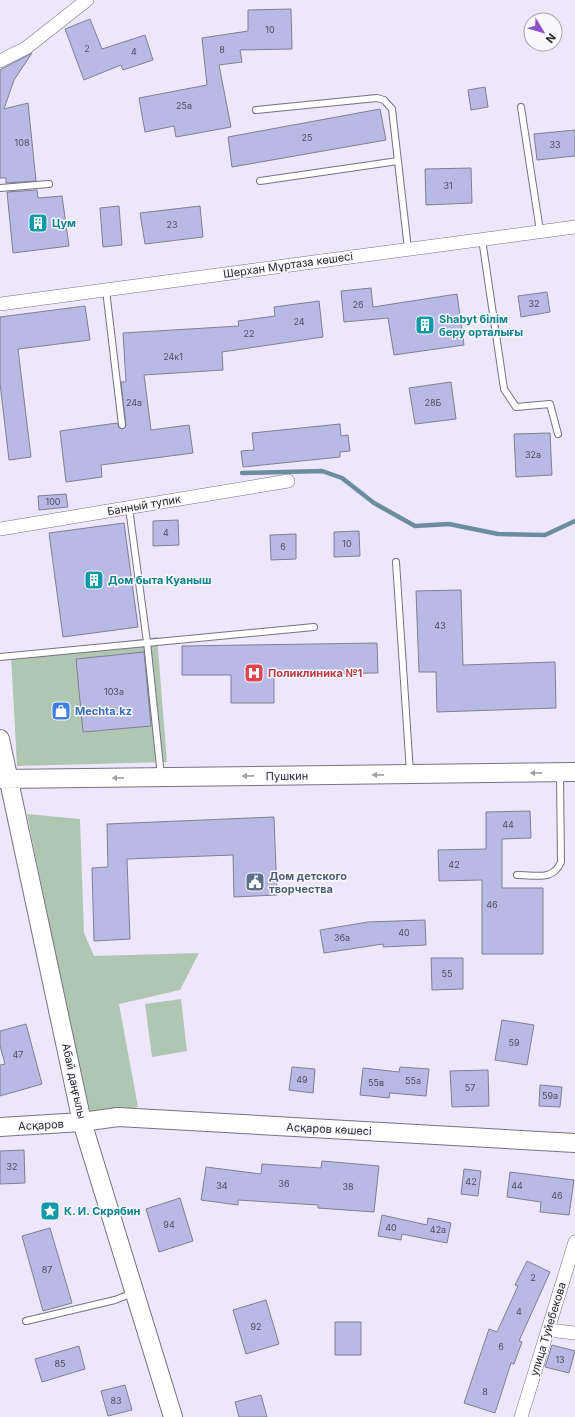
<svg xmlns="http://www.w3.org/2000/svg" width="575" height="1417" viewBox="0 0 575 1417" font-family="Inter,sans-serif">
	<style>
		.green { fill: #afc7b2 }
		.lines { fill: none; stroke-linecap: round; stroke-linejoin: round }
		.stream { stroke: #6b8d9f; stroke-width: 4.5 }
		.building { fill: #b9b9e5; stroke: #7f7f93 }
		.lane-casing { stroke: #777183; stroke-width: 8 }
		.street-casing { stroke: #777183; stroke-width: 14 }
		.secondary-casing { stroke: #777183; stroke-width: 20 }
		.lane { stroke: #fff; stroke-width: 6 }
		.street { stroke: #fff; stroke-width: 13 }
		.secondary { stroke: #fff; stroke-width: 18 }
		.oneway { fill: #a09fa2 }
		.labels { text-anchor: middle; stroke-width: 3; stroke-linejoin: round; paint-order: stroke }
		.number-label { font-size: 9px; fill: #4f4d5e }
		.culture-label { font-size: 11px; font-weight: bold; fill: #0d838f; stroke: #f9f8fc; text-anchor: start }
		.street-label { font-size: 11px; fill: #2c2931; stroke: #f9f8fc }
		.health-label { font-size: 11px; font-weight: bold; fill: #be3a42; stroke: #f9f8fc; text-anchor: start }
		.shop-label { font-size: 11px; font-weight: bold; fill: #366cbe; stroke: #f9f8fc; text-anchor: start }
		.service-label { font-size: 11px; font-weight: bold; fill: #4e5e75; stroke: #f9f8fc; text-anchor: start }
	</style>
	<rect width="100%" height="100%" fill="#eee7fc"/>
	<path class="green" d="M157 637 167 762 17 766 11 656Z
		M27 814 80 819 84 933 94 956 199 953 180 990 119 1004 138 1107 71 1120 61 983Z
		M181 999 187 1051 152 1057 145 1004Z"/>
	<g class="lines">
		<path class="stream" d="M242 473 322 471 342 478 374 503 415 526 449 524 498 534 545 535 575 521"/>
	</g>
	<path class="building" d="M291 9 292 49 240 50 242 62 219 65 231 127 176 137 174 126 145 132 139 98 207 85 202 38 248 31V10Z
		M90 19 102 49 145 35 153 60 123 70 121 65 84 80 65 29Z
		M32 53 14 80 4 109 28 103 36 181 6 183V178H0V70Z
		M485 87 488 107 471 110 468 90Z
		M380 109 386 140 232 167 228 137Z
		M575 130V156L537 160 534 134Z
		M471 168 472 203 426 205 425 169Z
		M37 190 38 198 62 196 69 246 13 253 7 192Z
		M119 206 122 245 103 247 100 208Z
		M200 206 203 237 145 244 140 213Z
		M371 288 373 307 457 294 464 345 394 355 388 318 344 322 341 291Z
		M547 292 550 312 521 317 518 296Z
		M319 301 323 337 222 352 223 370 144 375 151 430 189 425 193 453 101 465 102 477 66 482 60 431 117 423 121 429 126 426 121 382H126L123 333 239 326 238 321 275 316 274 307Z
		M85 306 90 340 18 349 31 457 9 460 0 383V317Z
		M451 382 456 419 415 424 409 388Z
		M340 424 341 436 348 435 350 451 340 452V457L243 467 241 451 254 450 252 433Z
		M550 433 552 475 516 477 514 434Z
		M66 494 68 507 39 510 38 496Z
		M178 520 179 545 153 546V521Z
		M124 523 138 627 63 637 49 533Z
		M359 531 360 556 334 557V532Z
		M296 534V559L271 560 270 535Z
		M461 590 463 665 555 662 556 708 437 712 436 672H419L416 591Z
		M377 643 378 673 274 674V703H231V675H182V646Z
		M144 652 151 726 83 732 76 659Z
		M530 811 531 838 502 839V888H543V954H482V880L439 881 438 850 486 849V812Z
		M274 817 277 895 234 897 233 855 127 859 130 939 94 941 92 868 108 867 107 824Z
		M425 920 426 945 383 947V944L324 953 320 930 368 922Z
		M431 958H463V989L432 990Z
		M502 1020 534 1025 527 1065 495 1060Z
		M26 1024 42 1084 0 1096V1065L5 1064 0 1046V1031Z
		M292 1067 315 1069 313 1093 289 1090Z
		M400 1067 429 1069 426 1096 390 1093 389 1098 360 1095 363 1068 399 1072Z
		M488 1070 489 1106 452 1107 450 1071Z
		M540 1085 562 1087 560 1107 539 1106Z
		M24 1150 25 1183 0 1184V1151Z
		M322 1161 379 1166 374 1212 318 1208V1205L238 1200V1205L201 1200 206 1167 261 1174 262 1164 321 1168Z
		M464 1169 481 1171 478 1196 461 1194Z
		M510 1172 574 1180 569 1215 540 1212 541 1202 507 1197Z
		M180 1198 193 1241 159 1252 146 1209Z
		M382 1215 427 1225 428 1218 451 1223 447 1243 402 1234 401 1240 378 1236Z
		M50 1228 72 1303 43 1311 22 1236Z
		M527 1261 550 1272 519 1341 522 1342 514 1364 511 1363 495 1413 464 1403 489 1329 497 1332 518 1286 515 1285Z
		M266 1300 279 1344 246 1354 233 1310Z
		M335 1322H361V1355H335Z
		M552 1345 575 1351 569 1373 545 1367Z
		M79 1346 85 1369 42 1382 35 1359Z
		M125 1385 132 1410 108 1416 101 1391Z
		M261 1395 267 1417H239L235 1402Z"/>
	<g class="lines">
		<g class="lane-casing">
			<path id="lane" d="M521 107 540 231
				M256 110 377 98 384 100 392 109 408 249
				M260 181 398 161
				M0 188 49 184
				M482 239 504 389 516 407 550 404 558 434
				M106 290 122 425
				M129 508 147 642 161 776
				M396 562 410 772
				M0 657 314 627
				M517 875C536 875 553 881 561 862L560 774
				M26 1321 115 1300 133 1293"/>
		</g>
		<g class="street-casing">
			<path id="street" d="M0 61 26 48 87 0
				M0 304 575 227
				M0 529 288 481
				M548 1330 575 1333
				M521 1417 575 1242"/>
		</g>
		<g class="secondary-casing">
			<path id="secondary" d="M0 739 82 1122 173 1417
				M0 779 575 772
				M0 1127 82 1122 118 1117 575 1143"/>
		</g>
		<use href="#lane" class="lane"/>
		<use href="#street" class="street"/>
		<use href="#secondary" class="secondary"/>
	</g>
	<defs><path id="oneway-solid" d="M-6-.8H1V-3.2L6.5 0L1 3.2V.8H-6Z"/></defs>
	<g class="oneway">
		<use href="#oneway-solid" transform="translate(536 773) rotate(179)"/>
		<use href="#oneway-solid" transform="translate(378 775) rotate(179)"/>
		<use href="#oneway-solid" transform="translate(248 776) rotate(179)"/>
		<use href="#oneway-solid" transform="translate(118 778) rotate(179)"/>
	</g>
	<defs>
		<g id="building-square" transform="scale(1)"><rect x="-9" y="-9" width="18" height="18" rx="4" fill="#0f9aa8" stroke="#f9f8fc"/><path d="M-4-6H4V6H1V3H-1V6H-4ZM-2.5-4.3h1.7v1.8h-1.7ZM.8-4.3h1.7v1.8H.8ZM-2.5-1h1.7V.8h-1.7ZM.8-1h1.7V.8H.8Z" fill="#fff"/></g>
		<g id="hospital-square" transform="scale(1)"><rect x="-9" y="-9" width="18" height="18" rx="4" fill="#e0444e" stroke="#f9f8fc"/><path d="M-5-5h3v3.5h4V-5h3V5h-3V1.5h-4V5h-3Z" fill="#fff"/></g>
		<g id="shop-square" transform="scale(1)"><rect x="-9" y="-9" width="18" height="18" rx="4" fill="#3f7fe0" stroke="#f9f8fc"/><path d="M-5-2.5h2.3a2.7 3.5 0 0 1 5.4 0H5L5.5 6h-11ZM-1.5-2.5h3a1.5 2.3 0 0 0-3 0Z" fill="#fff"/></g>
		<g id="civic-square" transform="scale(1)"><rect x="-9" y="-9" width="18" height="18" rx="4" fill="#5c6f8a" stroke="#f9f8fc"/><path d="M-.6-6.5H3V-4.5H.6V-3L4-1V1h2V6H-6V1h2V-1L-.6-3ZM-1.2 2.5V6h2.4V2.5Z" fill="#fff"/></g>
		<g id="sight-square" transform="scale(1)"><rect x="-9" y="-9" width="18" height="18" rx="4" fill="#0f9aa8" stroke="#f9f8fc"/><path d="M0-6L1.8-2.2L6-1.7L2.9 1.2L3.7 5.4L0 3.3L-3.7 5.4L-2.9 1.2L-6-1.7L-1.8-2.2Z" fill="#fff"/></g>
	</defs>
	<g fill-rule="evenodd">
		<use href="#building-square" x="38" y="223"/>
		<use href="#building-square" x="425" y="325"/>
		<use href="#building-square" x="94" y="580"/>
		<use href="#hospital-square" x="254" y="673"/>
		<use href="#shop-square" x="61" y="711"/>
		<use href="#civic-square" x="255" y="882"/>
		<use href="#sight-square" x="50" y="1211"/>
	</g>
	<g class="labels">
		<g class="number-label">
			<text x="270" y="33">10</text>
			<text x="87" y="52">2</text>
			<text x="222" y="53">8</text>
			<text x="134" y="55">4</text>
			<text x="184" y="109">25а</text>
			<text x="307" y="141">25</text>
			<text x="22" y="146">108</text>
			<text x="555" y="148">33</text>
			<text x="448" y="189">31</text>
			<text x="172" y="228">23</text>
			<text x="534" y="307">32</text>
			<text x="358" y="308">26</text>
			<text x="299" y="325">24</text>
			<text x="249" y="337">22</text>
			<text x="173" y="360">24к1</text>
			<text x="134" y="406">24а</text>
			<text x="433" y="406">28Б</text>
			<text x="533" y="458">32а</text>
			<text x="53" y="505">100</text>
			<text x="166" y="536">4</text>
			<text x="347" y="547">10</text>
			<text x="283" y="550">6</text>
			<text x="440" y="629">43</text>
			<text x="114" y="695">103а</text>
			<text x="508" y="828">44</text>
			<text x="454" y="868">42</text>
			<text x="492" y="908">46</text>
			<text x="404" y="936">40</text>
			<text x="342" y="941">36а</text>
			<text x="447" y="977">55</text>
			<text x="514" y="1046">59</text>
			<text x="18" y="1058">47</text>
			<text x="302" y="1083">49</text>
			<text x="413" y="1084">55а</text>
			<text x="376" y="1086">55в</text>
			<text x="470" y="1091">57</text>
			<text x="550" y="1099">59а</text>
			<text x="12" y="1170">32</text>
			<text x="471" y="1185">42</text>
			<text x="284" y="1187">36</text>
			<text x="222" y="1189">34</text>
			<text x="517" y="1189">44</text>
			<text x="348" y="1190">38</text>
			<text x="557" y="1199">46</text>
			<text x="169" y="1228">94</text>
			<text x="391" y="1231">40</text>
			<text x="438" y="1233">42а</text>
			<text x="47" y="1273">87</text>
			<text x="533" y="1281">2</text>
			<text x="519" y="1315">4</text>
			<text x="256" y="1330">92</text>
			<text x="501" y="1350">6</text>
			<text x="560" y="1363">13</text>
			<text x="60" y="1367">85</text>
			<text x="485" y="1395">8</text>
			<text x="116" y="1404">83</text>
		</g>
		<g class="culture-label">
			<text x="52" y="227">Цум</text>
			<text x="439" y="323">Shabyt білім<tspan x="439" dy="13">беру орталығы</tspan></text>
			<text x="108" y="584">Дом быта Куаныш</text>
			<text x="64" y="1215">К. И. Скрябин</text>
		</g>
		<g class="street-label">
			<text transform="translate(288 265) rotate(-8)" y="4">Шерхан Мұртаза көшесі</text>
			<text transform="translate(144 505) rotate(-10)" y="4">Банный тупик</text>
			<text transform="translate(287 776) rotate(-1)" y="4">Пушкин</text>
			<text transform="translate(74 1081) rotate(78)" y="4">Абай даңғылы</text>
			<text transform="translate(41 1125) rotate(-3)" y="4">Асқаров</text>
			<text transform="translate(329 1129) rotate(3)" y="4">Асқаров көшесі</text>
			<text transform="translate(548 1329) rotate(-73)" y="4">улица Туйебекова</text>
		</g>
		<g class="health-label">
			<text x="268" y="677">Поликлиника №1</text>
		</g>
		<g class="shop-label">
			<text x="75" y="715">Mechta.kz</text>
		</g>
		<g class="service-label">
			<text x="269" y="880">Дом детского<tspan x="269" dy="13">творчества</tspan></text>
		</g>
	</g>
	<g transform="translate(543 32) rotate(128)"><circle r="19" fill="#f9f8fc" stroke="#a7a5ab"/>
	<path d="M0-3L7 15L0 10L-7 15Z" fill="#8b52c9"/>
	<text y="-6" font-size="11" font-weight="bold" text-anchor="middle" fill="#2c2931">N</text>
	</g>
</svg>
